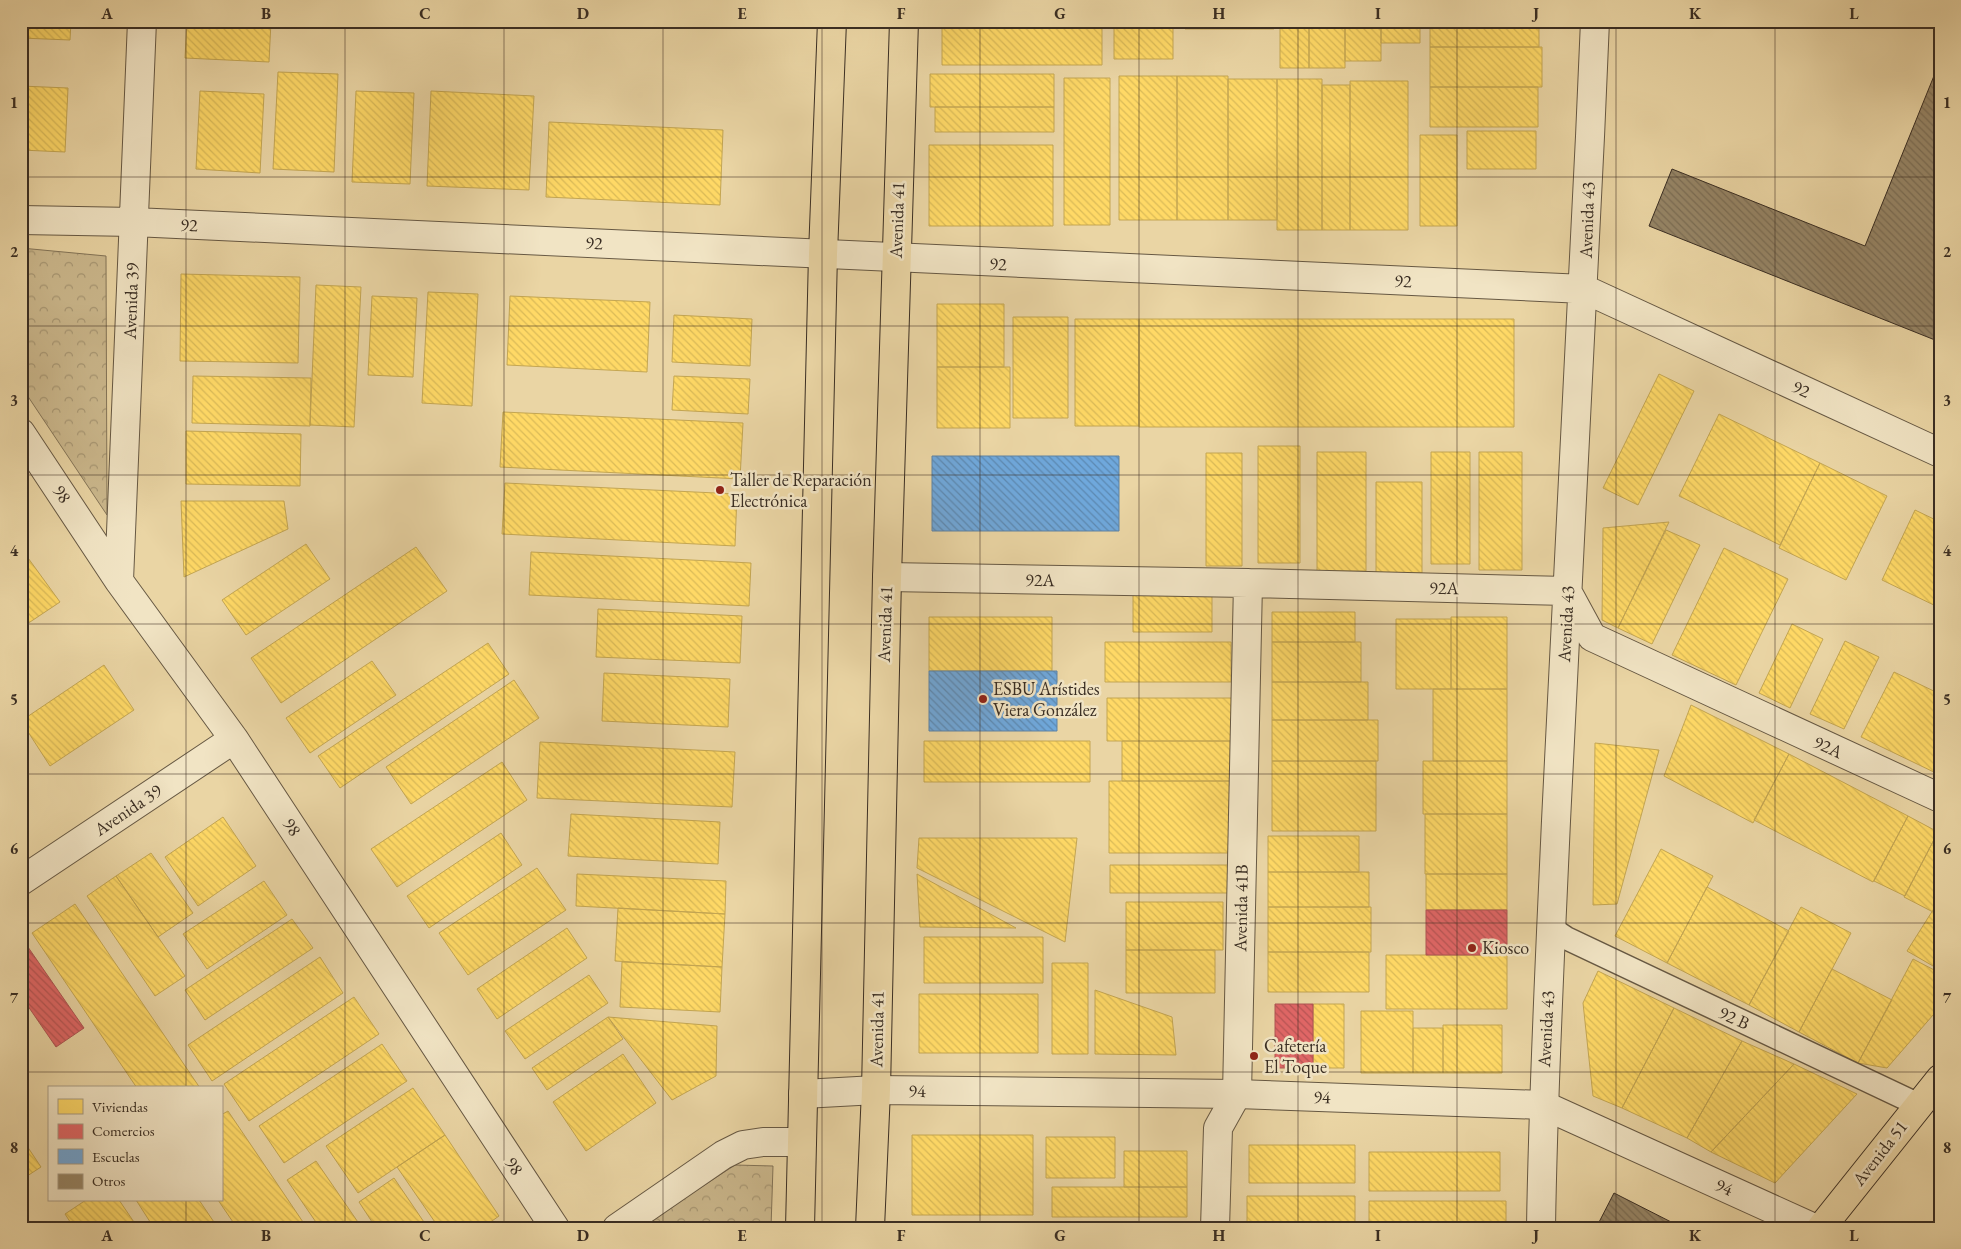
<svg xmlns="http://www.w3.org/2000/svg" width="1961" height="1249" viewBox="0 0 1961 1249" font-family="'EB Garamond',serif">
	<style>
		.park { fill: url(#park-crowns); stroke: #837458 }
		.homes { fill: url(#homes-back-hatch); stroke: #c4a652 }
		.shops { fill: url(#shops-back-hatch); stroke: #ae5552 }
		.schools { fill: url(#schools-back-hatch); stroke: #5f83a4 }
		.building { fill: url(#building-back-hatch); stroke: #3a2e23 }
		.lines { fill: none; stroke-linecap: round; stroke-linejoin: round }
		.service-casing { stroke: #665843; stroke-width: 25 }
		.minor-casing { stroke: #665843; stroke-width: 30 }
		.tertiary-casing { stroke: #665843; stroke-width: 30 }
		.primary-casing { stroke: #3a2e23; stroke-width: 30 }
		.service { stroke: #f1e4c4; stroke-width: 22 }
		.minor { stroke: #f1e4c4; stroke-width: 28 }
		.tertiary { stroke: #f1e4c4; stroke-width: 28 }
		.primary { stroke: #ead5a4; stroke-width: 28 }
		.grid { fill: none; stroke: #3a2e23; stroke-width: 1; stroke-opacity: 0.55 }
		.poi-dot { fill: #8f2418; stroke: #f1e4c4; stroke-width: 2 }
		.labels { text-anchor: middle; stroke-width: 5; stroke-linejoin: round; paint-order: stroke }
		.street-label { font-size: 18px; fill: #3a2e23; stroke: #f1e4c4 }
		.poi-label { font-size: 18px; fill: #3a2e23; stroke: #f1e4c4; text-anchor: start }
		.neatline { fill: none; stroke: #3a2e23; stroke-width: 2 }
		.grid-label { font-size: 16px; text-anchor: middle; font-weight: bold; fill: #3a2e23 }
	</style>
	<defs>
		<pattern id="park-crowns" width="20" height="18" patternUnits="userSpaceOnUse" patternTransform="scale(1.25)"><rect width="20" height="18" fill="#ccb98e"/><path d="M2 6a3 3 0 1 1 6 0M12 15a3 3 0 1 1 6 0" fill="none" stroke="#a79774"/></pattern>
		<pattern id="homes-back-hatch" width="6" height="6" patternUnits="userSpaceOnUse" patternTransform="scale(1.25)"><rect width="6" height="6" fill="#ffd966"/><path d="M-1 5l2 2M0 0l6 6M5-1l2 2" fill="none" stroke="#dbbb58"/></pattern>
		<pattern id="shops-back-hatch" width="6" height="6" patternUnits="userSpaceOnUse" patternTransform="scale(1.25)"><rect width="6" height="6" fill="#e06666"/><path d="M-1 5l2 2M0 0l6 6M5-1l2 2" fill="none" stroke="#b75454"/></pattern>
		<pattern id="schools-back-hatch" width="6" height="6" patternUnits="userSpaceOnUse" patternTransform="scale(1.25)"><rect width="6" height="6" fill="#6fa8dc"/><path d="M-1 5l2 2M0 0l6 6M5-1l2 2" fill="none" stroke="#5c89b2"/></pattern>
		<pattern id="building-back-hatch" width="6" height="6" patternUnits="userSpaceOnUse" patternTransform="scale(1.25)"><rect width="6" height="6" fill="#968566"/><path d="M-1 5l2 2M0 0l6 6M5-1l2 2" fill="none" stroke="#7b6d54"/></pattern>
	</defs>
	<rect width="100%" height="100%" fill="#ead5a4"/>
	<filter id="stains"><feTurbulence type="fractalNoise" baseFrequency=".004" numOctaves="4"/><feColorMatrix values="0 0 0 0 .2 0 0 0 0 .09 0 0 0 0 .02 0 0 0 .5 -.17"/></filter>
	<radialGradient id="worn" r=".72"><stop offset=".6" stop-color="#630" stop-opacity="0"/><stop offset="1" stop-color="#630" stop-opacity=".3"/></radialGradient>
	<path class="park" d="M21 248 106 256 107 515 21 386Z
		M735 1165 773 1166 771 1228H639Z"/>
	<path class="homes" d="M21 21H71L70 40 21 38Z
		M187 21H271L269 62 185 58Z
		M1057 21H1102V26H1057Z
		M1114 21H1173V59H1114Z
		M1185 21H1235V29H1185Z
		M1235 21H1274V29H1235Z
		M1280 21H1309V68H1280Z
		M1309 21H1345V68H1309Z
		M1345 21H1381V61H1345Z
		M1381 21H1420V43H1381Z
		M1430 21H1539V47H1430Z
		M942 26H1102V65H942Z
		M1430 47H1542V87H1430Z
		M278 72 338 74 334 172 273 169Z
		M930 74H1054V107H930Z
		M1119 76H1177V220H1119Z
		M1177 76H1228V220H1177Z
		M1064 78H1110V225H1064Z
		M1228 79H1277V220H1228Z
		M1277 79H1322V230H1277Z
		M1350 81H1408V230H1350Z
		M1322 85H1350V230H1322Z
		M21 86 68 88 65 152 21 150Z
		M1430 87H1538V127H1430Z
		M200 91 264 94 260 173 196 169Z
		M356 91 414 93 410 184 352 182Z
		M431 91 534 96 529 190 427 186Z
		M935 107H1054V132H935Z
		M549 122 723 130 720 205 546 197Z
		M1467 131H1536V169H1467Z
		M1420 135H1457V226H1420Z
		M929 145H1053V226H929Z
		M181 274 300 277 298 363 180 361Z
		M316 285 361 287 354 427 310 425Z
		M428 292 478 294 472 406 422 403Z
		M372 296 417 298 413 377 368 375Z
		M510 296 650 302 647 372 507 365Z
		M937 304H1004V367H937Z
		M674 315 752 319 750 366 672 362Z
		M1013 317H1068V418H1013Z
		M1075 319H1139V426H1075Z
		M1139 319H1514V427H1139Z
		M937 367H1010V428H937Z
		M1659 374 1694 391 1638 505 1603 488Z
		M193 376 311 378 310 426 192 423Z
		M674 376 750 379 748 414 672 410Z
		M503 412 743 423 740 479 500 467Z
		M1719 414 1820 463 1780 545 1679 496Z
		M186 431 301 434 300 486 186 484Z
		M1258 446H1300V563H1258Z
		M1317 452H1366V571H1317Z
		M1431 452H1470V564H1431Z
		M1479 452H1522V570H1479Z
		M1206 453H1242V566H1206Z
		M1820 463 1887 496 1846 580 1779 548Z
		M1376 482H1422V573H1376Z
		M505 483 737 494 735 546 502 534Z
		M181 501H284L288 529 184 577Z
		M1915 510 1940 522V608L1882 580Z
		M1669 522 1618 628 1602 620 1603 528Z
		M1666 530 1700 545 1652 644 1618 628Z
		M306 544 330 579 246 635 222 600Z
		M416 547 447 591 281 703 251 658Z
		M1724 548 1788 579 1736 685 1672 655Z
		M23 551 60 602 21 628V553Z
		M531 552 751 563 749 606 529 595Z
		M1133 593H1212V632H1133Z
		M598 609 742 616 740 663 596 657Z
		M1272 612H1355V642H1272Z
		M929 617H1052V671H929Z
		M1451 617H1507V689H1451Z
		M1396 619H1451V689H1396Z
		M1792 624 1823 639 1790 708 1759 693Z
		M1845 641 1879 657 1844 729 1810 714Z
		M1105 642H1231V682H1105Z
		M1272 642H1361V682H1272Z
		M488 643 509 674 340 788 318 756Z
		M372 661 396 695 310 753 286 718Z
		M104 665 134 710 50 766 21 721Z
		M1894 672 1940 694V775L1861 737Z
		M604 673 730 679 728 727 602 721Z
		M514 680 539 718 411 804 386 767Z
		M1272 682H1368V720H1272Z
		M1433 689H1507V761H1433Z
		M1107 698H1233V741H1107Z
		M1691 705 1789 754 1753 823 1664 776Z
		M1272 720H1378V761H1272Z
		M924 741H1090V782H924Z
		M1122 741H1233V781H1122Z
		M540 742 735 752 732 807 537 798Z
		M1595 743 1659 750 1617 904 1593 905Z
		M1789 754 1908 816 1873 882 1754 820Z
		M1272 761H1376V831H1272Z
		M1423 761H1507V814H1423Z
		M502 762 527 800 397 887 371 849Z
		M1109 781H1233V853H1109Z
		M571 814 720 822 718 864 568 856Z
		M1425 814H1507V874H1425Z
		M1908 816 1938 832 1905 896 1874 881Z
		M21 817 28 827 21 831Z
		M223 817 256 866 198 906 165 857Z
		M1938 832 1940 833V899L1933 912 1904 897Z
		M501 833 522 865 429 928 407 896Z
		M1268 836H1359V872H1268Z
		M919 838H1077L1065 942 917 868Z
		M1661 849 1713 876 1667 963 1615 936Z
		M151 853 193 913 158 937 116 876Z
		M1110 865H1233V893H1110Z
		M537 868 566 910 468 975 439 933Z
		M1268 872H1369V907H1268Z
		M577 874 726 881 725 914 576 906Z
		M917 874 1016 928 920 927Z
		M1426 874H1507V910H1426Z
		M116 876 185 976 155 996 87 896Z
		M264 881 287 915 207 969 183 934Z
		M1707 887 1789 931 1749 1005 1667 963Z
		M1940 899V970L1907 951Z
		M1126 902H1223V950H1126Z
		M75 904 200 1088H137L32 933Z
		M1268 907H1371V952H1268Z
		M1801 907 1851 933 1799 1032 1749 1005Z
		M618 908 725 914 722 967 615 961Z
		M292 919 313 948 205 1020 185 990Z
		M567 928 587 958 497 1019 477 989Z
		M924 937H1043V983H924Z
		M1126 950H1215V993H1126Z
		M1268 952H1369V992H1268Z
		M1386 955H1507V1009H1386Z
		M320 957 343 993 212 1081 188 1045Z
		M1913 959 1940 973V1007L1887 1068 1858 1063Z
		M622 962 722 967 720 1012 620 1007Z
		M1052 963H1088V1054H1052Z
		M1832 969 1892 1000 1858 1063 1799 1032Z
		M1598 971 1674 1008 1622 1108 1593 1096 1583 1003Z
		M589 975 608 1003 525 1059 505 1031Z
		M1095 990 1172 1017 1176 1055 1095 1054Z
		M919 994H1038V1053H919Z
		M354 997 379 1034 249 1121 224 1084Z
		M1313 1004H1344V1068H1313Z
		M1674 1008 1742 1041 1687 1138 1622 1108Z
		M1361 1011H1413V1073H1361Z
		M608 1017 717 1026 716 1076 672 1100Z
		M608 1017 623 1039 547 1090 532 1068Z
		M1443 1025H1502V1073H1443Z
		M1413 1028H1443V1073H1413Z
		M1742 1041 1794 1064 1711 1152 1687 1138Z
		M382 1044 407 1081 284 1163 259 1126Z
		M623 1054 656 1103 586 1151 553 1102Z
		M1794 1064 1857 1094 1775 1183 1711 1152Z
		M413 1088 445 1135 358 1193 326 1146Z
		M228 1111 307 1228H237L218 1200H221V1115Z
		M445 1135 499 1216 482 1228H439L397 1167Z
		M912 1135H1033V1215H912Z
		M21 1137 41 1167 21 1180Z
		M1046 1137H1115V1178H1046Z
		M1249 1145H1355V1183H1249Z
		M1124 1151H1187V1187H1124Z
		M1369 1152H1500V1191H1369Z
		M316 1161 362 1228H320L287 1180Z
		M394 1178 428 1228H376L359 1202Z
		M1052 1187H1187V1217H1052Z
		M1247 1196H1355V1228H1247Z
		M86 1200H119L138 1228H74L65 1214Z
		M136 1200H199L218 1228H154Z
		M1369 1201H1506V1228H1369Z
		M1940 1216V1228H1930Z
		M912 1225H1018V1228H912Z"/>
	<path class="shops" d="M1426 910H1507V955H1426Z
		M21 937 84 1028 56 1047 21 996Z
		M1275 1004H1313V1068H1275Z"/>
	<path class="schools" d="M932 456H1119V531H932Z
		M929 671H1057V731H929Z"/>
	<path class="building" d="M1940 61V342L1649 226 1672 169 1865 246Z
		M1614 1193 1681 1227 1680 1228H1596Z"/>
	<g class="lines">
		<g class="service-casing">
			<path id="service" d="M1551 928 1566 938 1919 1105"/>
		</g>
		<g class="minor-casing">
			<path id="minor" d="M21 220 134 222 1584 289 1940 453
				M21 433 119 581 234 739 555 1228
				M887 577 1248 583 1567 591 1592 637 1940 798
				M119 581 142 21
				M21 881 234 739
				M617 1228 723 1155 743 1145 763 1142H802
				M1215 1228 1218 1128 1237 1094 1248 583
				M1541 1228C1543 1092 1550 957 1556 821 1569 555 1584 288 1595 21"/>
		</g>
		<g class="tertiary-casing">
			<path id="tertiary" d="M803 1094 876 1090 1237 1094 1543 1105 1814 1228"/>
		</g>
		<g class="primary-casing">
			<path id="primary" d="M800 1228 823 254 832 21
				M870 1228 876 1090 887 577 904 21
				M1821 1228 1940 1079"/>
		</g>
		<use href="#service" class="service"/>
		<use href="#minor" class="minor"/>
		<use href="#tertiary" class="tertiary"/>
		<use href="#primary" class="primary"/>
	</g>
	<path class="grid" d="M186 21V1088M345 21V1228M504 21V1228M663 21V1228M822 21V1228M980 21V1228M1139 21V1228M1298 21V1228M1457 21V1228M1616 21V1228M1775 21V1228M21 177H1940M21 326H1940M21 475H1940M21 624H1940M21 774H1940M21 923H1940M21 1072H1940M186 1200V1228"/>
	<g class="poi-dot">
		<circle cx="720" cy="490" r="5"/>
		<circle cx="983" cy="699" r="5"/>
		<circle cx="1472" cy="948" r="5"/>
		<circle cx="1254" cy="1056" r="5"/>
	</g>
	<g class="labels">
		<g class="street-label">
			<text transform="translate(897 220) rotate(-88)" y="6">Avenida 41</text>
			<text transform="translate(1587 220) rotate(-88)" y="6">Avenida 43</text>
			<text transform="translate(189 225) rotate(3)" y="6">92</text>
			<text transform="translate(594 243) rotate(3)" y="6">92</text>
			<text transform="translate(998 264) rotate(3)" y="6">92</text>
			<text transform="translate(1403 281) rotate(3)" y="6">92</text>
			<text transform="translate(131 301) rotate(-88)" y="6">Avenida 39</text>
			<text transform="translate(1801 389) rotate(25)" y="6">92</text>
			<text transform="translate(62 494) rotate(57)" y="6">98</text>
			<text transform="translate(1040 580) rotate(1)" y="6">92A</text>
			<text transform="translate(1444 588) rotate(1)" y="6">92A</text>
			<text transform="translate(885 624) rotate(-88)" y="6">Avenida 41</text>
			<text transform="translate(1566 624) rotate(-87)" y="6">Avenida 43</text>
			<text transform="translate(1828 747) rotate(25)" y="6">92A</text>
			<text transform="translate(128 810) rotate(-34)" y="6">Avenida 39</text>
			<text transform="translate(292 827) rotate(57)" y="6">98</text>
			<text transform="translate(1241 908) rotate(-89)" y="6">Avenida 41B</text>
			<text transform="translate(1734 1018) rotate(25)" y="6">92 B</text>
			<text transform="translate(877 1029) rotate(-89)" y="6">Avenida 41</text>
			<text transform="translate(1546 1029) rotate(-87)" y="6">Avenida 43</text>
			<text transform="translate(917 1091) rotate(1)" y="6">94</text>
			<text transform="translate(1322 1097) rotate(2)" y="6">94</text>
			<text transform="translate(1880 1153) rotate(-52)" y="6">Avenida 51</text>
			<text transform="translate(514 1166) rotate(57)" y="6">98</text>
			<text transform="translate(1724 1187) rotate(24)" y="6">94</text>
		</g>
		<g class="poi-label">
			<text x="730" y="486">Taller de Reparación<tspan x="730" dy="21">Electrónica</tspan></text>
			<text x="993" y="695">ESBU Arístides<tspan x="993" dy="21">Viera González</tspan></text>
			<text x="1482" y="954">Kiosco</text>
			<text x="1264" y="1052">Cafetería<tspan x="1264" dy="21">El Toque</tspan></text>
		</g>
	</g>
	<rect width="1961" height="1249" fill="none" stroke="#ead5a4" stroke-width="55"/>
	<rect x="48" y="1086" width="175" height="115" fill="#f1e4c4" stroke="#a89b84"/>
	<rect x="58" y="1099" width="25" height="15" fill="#ffd966" stroke="#a89b84"/>
	<text x="92" y="1112" font-size="15" fill="#3a2e23">Viviendas</text>
	<rect x="58" y="1124" width="25" height="15" fill="#e06666" stroke="#a89b84"/>
	<text x="92" y="1136" font-size="15" fill="#3a2e23">Comercios</text>
	<rect x="58" y="1149" width="25" height="15" fill="#6fa8dc" stroke="#a89b84"/>
	<text x="92" y="1162" font-size="15" fill="#3a2e23">Escuelas</text>
	<rect x="58" y="1174" width="25" height="15" fill="#968566" stroke="#a89b84"/>
	<text x="92" y="1186" font-size="15" fill="#3a2e23">Otros</text>
	<rect x="28" y="28" width="1906" height="1194" class="neatline"/>
	<g class="grid-label">
		<text x="107" y="19">A</text>
		<text x="266" y="19">B</text>
		<text x="425" y="19">C</text>
		<text x="583" y="19">D</text>
		<text x="742" y="19">E</text>
		<text x="901" y="19">F</text>
		<text x="1060" y="19">G</text>
		<text x="1219" y="19">H</text>
		<text x="1378" y="19">I</text>
		<text x="1536" y="19">J</text>
		<text x="1695" y="19">K</text>
		<text x="1854" y="19">L</text>
		<text x="14" y="108">1</text>
		<text x="1947" y="108">1</text>
		<text x="14" y="257">2</text>
		<text x="1947" y="257">2</text>
		<text x="14" y="406">3</text>
		<text x="1947" y="406">3</text>
		<text x="14" y="556">4</text>
		<text x="1947" y="556">4</text>
		<text x="14" y="705">5</text>
		<text x="1947" y="705">5</text>
		<text x="14" y="854">6</text>
		<text x="1947" y="854">6</text>
		<text x="14" y="1003">7</text>
		<text x="1947" y="1003">7</text>
		<text x="14" y="1153">8</text>
		<text x="1947" y="1153">8</text>
		<text x="107" y="1241">A</text>
		<text x="266" y="1241">B</text>
		<text x="425" y="1241">C</text>
		<text x="583" y="1241">D</text>
		<text x="742" y="1241">E</text>
		<text x="901" y="1241">F</text>
		<text x="1060" y="1241">G</text>
		<text x="1219" y="1241">H</text>
		<text x="1378" y="1241">I</text>
		<text x="1536" y="1241">J</text>
		<text x="1695" y="1241">K</text>
		<text x="1854" y="1241">L</text>
	</g>
	<rect width="100%" height="100%" filter="url(#stains)"/>
	<rect width="100%" height="100%" fill="url(#worn)"/>
</svg>
